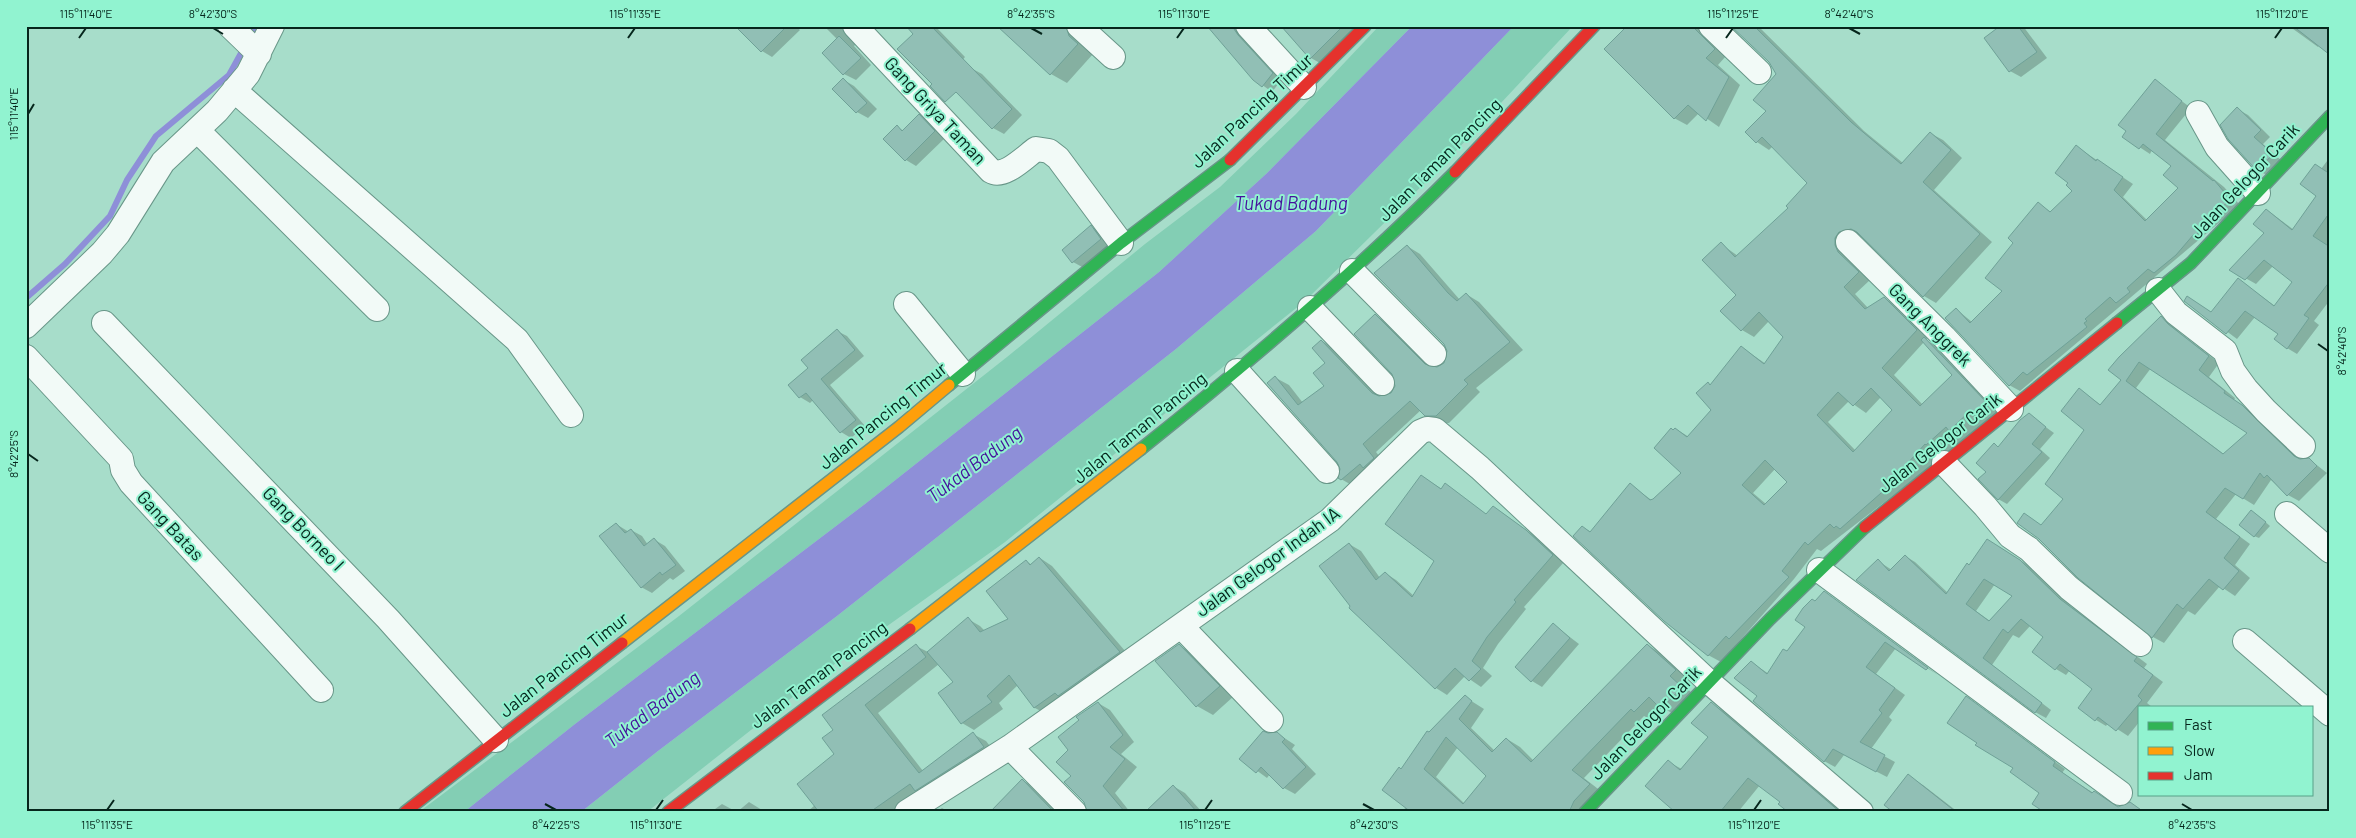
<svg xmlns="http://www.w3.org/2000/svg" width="2356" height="838" viewBox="0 0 2356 838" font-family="Barlow,sans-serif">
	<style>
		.green { fill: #83ceb4 }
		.water { fill: #8e8fd8 }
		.shadow { fill: #0003; fill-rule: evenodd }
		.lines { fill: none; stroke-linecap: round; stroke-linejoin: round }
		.stream { stroke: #8e8fd8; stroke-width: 6 }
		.building { fill: #91bfb5; stroke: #6fa197; fill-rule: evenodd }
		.street-casing { stroke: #689688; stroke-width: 26 }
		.fast-casing { stroke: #689688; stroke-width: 14 }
		.slow-casing { stroke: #689688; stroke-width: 14 }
		.jam-casing { stroke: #689688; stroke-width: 14 }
		.street { stroke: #f2faf7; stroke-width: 24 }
		.fast { stroke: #30b455; stroke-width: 11 }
		.slow { stroke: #ff9f0a; stroke-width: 11 }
		.jam { stroke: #e5322d; stroke-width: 11 }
		.ticks { fill: none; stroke: #06261c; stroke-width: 2 }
		.labels { text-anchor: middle; stroke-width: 4; stroke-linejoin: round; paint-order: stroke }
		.street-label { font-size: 18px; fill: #06261c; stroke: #91f3d0 }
		.water-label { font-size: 19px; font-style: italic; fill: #45129c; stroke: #91f3d0 }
		.neatline { fill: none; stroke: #06261c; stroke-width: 2 }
		.ticks-label { font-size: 12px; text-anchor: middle; fill: #06261c }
	</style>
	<rect width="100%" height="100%" fill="#a7ddca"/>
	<path class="green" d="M1379 26H1412L1266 174 1159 272 865 504 575 724 464 812H419L679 616 1007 357 1145 244 1220 187 1296 114Z
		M1514 26H1573L1439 169 1305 301 1005 542 841 659 647 812H581L658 751 837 616 1176 349 1316 231Z"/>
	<path class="water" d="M1412 26H1514L1316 231 1176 349 837 616 658 751 581 812H464L575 724 865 504 1159 272 1266 174Z"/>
	<path class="shadow" d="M736 26H796L800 30 772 57 762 51Z
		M824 26H856L857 43 854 46 871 65 856 80 844 74 837 39Z
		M907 26H935L965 57 941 87 915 34Z
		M1010 26H1076L1093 54 1067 83 1051 74Z
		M1208 26H1235L1282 79 1272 92 1254 79Z
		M1286 26H1360L1327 67 1311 58Z
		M1633 26H1712L1726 56 1718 65 1740 85 1719 127 1699 113 1687 125 1674 118Z
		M1733 26H1758L1864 131 1903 163 1930 133 1943 140 1962 158 1934 190 1992 242 1936 303 1924 296 1864 236 1858 235 1850 239 1870 280 1855 294 1868 308 1884 298 1896 305 1928 337 1926 340 1937 346 2000 413 1821 551 1817 549 1794 579 1721 662 1708 655 1583 527 1591 532 1630 485 1653 501 1683 473 1674 431 1676 429 1689 437 1713 409 1708 384 1711 385 1741 347 1766 364 1785 336 1769 321 1754 337 1742 330 1722 311 1738 295 1721 244 1738 256 1790 208 1809 183 1773 146 1769 150 1757 142 1746 132 1767 111 1778 74 1769 61ZM1924 342 1954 375 1923 405 1894 375ZM1881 397 1893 410 1856 451 1828 422 1849 401 1866 413ZM1775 469 1789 482 1766 504 1753 493Z
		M2002 26H2023L2047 58 2021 77 2010 71 1986 38Z
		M2289 26H2330L2318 47Z
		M971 68 982 74 1022 115 1004 134 993 128Z
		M844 80 854 86 877 109 868 118 857 112 834 89Z
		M2155 81 2191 108 2165 140 2224 187 2240 205 2020 391 2009 385 1956 309 1972 322 2004 291 2015 243 2039 204 2051 212 2074 191 2070 183 2077 147 2133 184 2123 197 2147 220 2180 188 2173 165 2152 150 2150 154 2124 137Z
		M2237 109 2248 115 2270 137 2263 144 2282 161 2268 176 2258 170Z
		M919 116 930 122 945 138 916 166 906 160 897 127 904 131Z
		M2330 157V300L2314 321 2319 325 2297 354 2287 348 2279 334 2255 317 2237 339 2185 300 2187 297 2212 313 2239 280 2275 306 2294 282 2273 266 2256 284 2231 270 2266 233 2267 210 2294 230 2317 195 2321 169Z
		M1091 227 1101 233 1111 246 1084 268 1073 262 1063 250Z
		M1407 246 1420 254 1460 300 1466 294 1479 302 1523 350 1476 388 1480 392 1449 423H1439L1421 410 1376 452 1387 466 1355 487 1341 479 1342 468 1276 378 1289 385 1303 403 1326 386 1327 363 1322 341 1335 349 1381 397 1392 394 1397 387 1376 316 1389 323 1432 367 1437 369 1445 364 1449 351Z
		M2161 317 2172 324 2179 332 2219 363 2209 377 2235 398 2234 400 2253 413 2301 461 2309 459 2327 473 2299 501 2288 495 2271 480 2254 505 2236 494 2216 519 2250 544 2235 565 2250 578 2235 596 2220 586 2195 615 2188 611 2164 643 2153 637 2025 515 2042 526 2065 499 2086 429 2080 390 2101 405 2122 380ZM2151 368 2249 433 2225 455 2136 388Z
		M837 331 847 336 864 356 830 385 865 426 851 438 841 432 813 400 810 403 800 397 789 385 810 368Z
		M2029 415 2054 433 2040 449 2050 458 2007 504 1998 499 1987 472 1999 448Z
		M1422 477 1442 489 1445 485 1456 492 1487 515 1493 507 1504 514 1537 538 1564 562 1524 607 1526 609 1498 644 1483 668 1492 676 1481 687 1465 676 1447 695 1436 688 1349 544 1361 551 1380 578 1385 573 1396 580 1414 596 1436 560Z
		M2256 514 2270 526 2259 538 2254 536Z
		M616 524 629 532 631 530 642 536 648 545 655 540 665 546 685 571 673 580 670 578 652 593 641 587Z
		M1998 546 2031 567 2071 606 2147 664 2144 668 2163 682 2147 703 2152 707H2140V721L2128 736 2108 723 2106 726 2096 720 2093 689 2070 670 2066 675 2056 669 2045 637 2031 625 2019 638 2013 635 1992 665 2051 710 2046 718 2035 712 1878 561 1892 570 1905 556 1915 562 1948 593 1969 566ZM1995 584 2014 596 1990 621 1976 611Z
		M1040 558 1052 566 1132 659 1048 715 1035 708 1018 685 999 703 1003 709 974 730 962 723 954 682 939 664 878 713 923 771 973 734 986 741 997 755 922 793 894 812H807L815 805 836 755 835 730 916 646 928 652 968 619 980 626 985 631 1009 619 1026 561 1032 565Z
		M1824 592 1938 675 1896 648 1876 674 1905 695 1889 717 1892 720 1871 749 1895 762 1887 777 1844 755 1835 767 1824 761 1759 696 1751 662 1769 674 1807 626 1816 602Z
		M1554 625 1579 644 1542 687 1532 681Z
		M1179 645 1195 655 1234 696 1213 715 1197 706Z
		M1648 645 1660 653 1688 678 1682 684 1694 695 1675 715 1660 706 1648 718 1644 716 1584 778 1602 792 1585 812H1402L1406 807 1401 770 1430 733 1465 697 1484 709 1471 728 1495 751 1507 739 1520 747 1534 761ZM1458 747 1487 776 1465 804 1436 777Z
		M1967 698 2065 769 2062 773 2114 806 2119 808 2130 803 2145 812H2067L2041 792 2015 768 1978 743Z
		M1098 703 1110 710 1134 742 1121 754 1137 767 1115 793 1130 812H1088L1072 776 1070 750 1081 720Z
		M1711 704 1724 711 1842 812H1790L1781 802 1760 785 1738 812H1677L1668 762 1682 769 1710 737Z
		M1277 733 1295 745 1292 749 1316 774 1295 794 1284 788 1270 774 1267 778 1241 759 1267 735Z
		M1908 776 1923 785 1958 812H1895Z
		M1022 780 1033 786 1058 812H990Z
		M1173 786 1185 793 1202 812H1146Z
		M749 802 762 810 764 812H737Z
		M722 804 735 811V812H711Z
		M942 808 949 812H936Z"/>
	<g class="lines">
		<path class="stream" d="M26 298 65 264 110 216 127 180 156 136 229 75 256 26"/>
	</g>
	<path class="building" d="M735 26H787L761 52Z
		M906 26H931L1012 109 992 129 956 92 945 102 930 86 932 84 897 49 913 34Z
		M997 26H1066L1069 36 1078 44 1050 75Z
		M1207 26H1232L1238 35 1273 73 1262 87 1253 80Z
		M1281 26H1343L1310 59Z
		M1627 26H1692L1715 49 1706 58 1729 77 1706 121 1688 105 1674 119 1604 49Z
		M1731 26H1754L1851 122 1901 164 1930 132 1951 150 1923 182 1980 234 1923 297 1857 232 1851 229 1839 232 1835 238V245L1838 252 1859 272 1844 287 1865 309 1884 297 1917 330 1882 368 1920 406 1952 375 1921 340 1924 337 1989 405 1975 416 1971 410 1949 431 1946 427 1926 445 1925 444 1888 485 1889 486 1840 529 1836 526 1834 528 1830 524 1808 545 1805 542 1782 571 1789 577 1729 639 1726 636 1708 656 1664 621 1573 536 1582 526 1590 532 1630 483 1650 500 1653 499 1681 473 1654 448 1671 428 1673 430 1675 428 1687 437 1711 410 1696 393 1708 382 1710 385 1741 346 1764 364 1783 337 1759 312 1741 331 1720 311 1736 295 1702 260 1721 242 1735 257 1788 208 1786 206 1807 183 1762 137 1756 143 1745 132 1766 111 1753 100 1776 74 1769 62ZM1871 388 1892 410 1853 452 1817 415 1838 392 1853 406ZM1765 460 1787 482 1764 505 1742 485Z
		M2000 26H2018L2037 52 2009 72 1984 38Z
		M2293 26H2330V55Z
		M839 36 861 58 843 75 822 53Z
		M843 78 867 103 856 113 832 89Z
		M2155 79 2182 101 2156 134 2213 181 2214 180 2230 199 2196 235 2194 234 2176 255 2154 273 2148 269 2127 288 2130 292 2116 303 2110 297 2085 319 2087 321 2084 323 2087 327 2027 375 2023 372 2009 386 1945 318 1956 308 1970 323 2002 291 1985 278 2013 243 2008 238 2038 202 2050 212 2072 191 2066 185 2068 183 2055 173 2076 145 2096 161 2097 159 2123 177 2114 190 2145 221 2178 188 2163 175 2171 166 2143 144 2139 149 2122 137 2126 131 2118 125Z
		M2237 107 2261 130 2254 137 2273 154 2257 171 2228 139 2220 125Z
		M919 114 935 131 905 161 883 139 897 125 902 131Z
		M2315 164 2330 174V212L2313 236 2330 247V281L2304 315 2309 318 2287 349 2274 339 2278 334 2245 311 2226 334 2184 301 2187 296 2211 312 2238 278 2274 306 2292 282 2264 260 2245 280 2229 270 2264 233 2253 224 2266 209 2292 230 2316 196 2300 184Z
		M1091 225 1101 239 1072 263 1062 250Z
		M1407 245 1448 293 1457 301 1466 293 1510 342 1464 380 1468 384 1436 416H1425L1410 401 1363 444 1374 458 1363 468 1360 464 1341 480 1338 478 1340 469 1337 462 1267 383 1275 376 1298 405 1324 386 1313 373 1325 363 1312 348 1321 340 1372 393 1379 396 1391 393 1395 386 1392 374 1354 334 1375 314 1425 364 1437 367 1444 363 1447 351 1444 344 1374 273Z
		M2161 316 2168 324 2209 356 2199 370 2225 391 2224 393 2242 405 2294 456 2300 459 2309 458 2317 466 2287 496 2267 475 2264 478 2260 473 2243 499 2225 488 2206 512 2240 537 2224 558 2239 571 2223 590 2209 579 2183 609 2177 604 2152 638 2078 578 2039 539 2017 523 2024 513 2041 525 2063 499 2045 484 2084 430 2061 411 2079 388 2100 405 2121 380 2108 370 2119 357ZM2139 362 2247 433 2223 454 2126 381Z
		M837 329 855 350 821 379 856 420 840 433 806 393 799 398 788 385 808 368 801 360Z
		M2029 413 2046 427 2032 444 2042 452 1998 500 1978 479 1986 472 1976 463 1994 443 1998 447 2020 420Z
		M1421 475 1441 489 1445 483 1486 514 1493 506 1526 530 1553 555 1514 600 1516 602 1487 637 1472 661 1481 669 1469 681 1455 668 1435 689 1349 608 1350 606 1319 566 1349 543 1376 580 1385 572 1412 597 1434 561 1385 524Z
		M2251 510 2266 522 2254 537 2239 525Z
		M616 523 625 533 631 529 644 546 654 538 676 565 662 575 660 572 641 588 599 536Z
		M1987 539 2020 560 2060 599 2137 657 2134 661 2153 675 2138 696 2142 700 2116 731 2098 717 2095 721 2078 708 2092 689 2060 664 2055 670 2032 652 2043 637 2021 619 2008 633 2003 629 1983 658 2042 703 2035 713 1856 580 1878 559 1889 571 1905 555 1946 594 1967 563 1969 565ZM1984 579 2012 596 1989 621 1966 604Z
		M1039 557 1120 652 1058 696 1055 693 1034 708 1009 675 987 696 992 702 961 724 938 693 953 682 927 652 968 617 980 632 1008 619 986 591 1026 560 1030 565Z
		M1824 591 1928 668 1926 670 1885 642 1866 667 1895 688 1879 710 1882 713 1860 742 1885 755 1876 772 1833 749 1824 762 1753 701 1757 696 1734 678 1751 661 1767 674 1783 649 1787 651 1805 627 1795 620 1803 608 1812 599 1815 601Z
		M1553 623 1570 638 1531 682 1515 667Z
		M916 644 926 657 865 705 919 773 973 732 984 747 915 791 910 784 870 812H819L797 784 834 754 822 738 833 730 822 715Z
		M1179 644 1220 686 1196 707 1155 661Z
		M1647 644 1676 670 1670 676 1682 687 1661 709 1649 697 1634 712 1631 709 1572 770 1590 784 1574 801 1569 812H1411L1382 790 1399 767 1401 769 1427 731 1429 732 1465 695 1472 701 1459 719 1492 752 1506 738 1531 762ZM1446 737 1486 776 1463 804 1424 769Z
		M1966 696 2055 762 2053 766 2092 793 2094 791 2118 807 2130 802 2144 812H2044L2032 804 2039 793 2010 772 2013 768 1975 745 1977 743 1947 723Z
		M1098 702 1123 735 1110 747 1125 759 1103 786 1125 812H1087L1084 802 1064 782 1071 776 1056 762 1068 750 1058 737 1079 720 1076 717Z
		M1711 702 1840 812H1788L1778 804 1780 802 1748 778 1720 812H1675L1645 786 1668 760 1680 770 1708 737 1691 723Z
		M1263 731 1268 733 1277 732 1285 739 1282 742 1306 767 1283 789 1261 767 1256 773 1239 759Z
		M1908 774 1956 812H1893L1884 805Z
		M1022 779 1054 812H990Z
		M1173 785 1197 812H1145Z"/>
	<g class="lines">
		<g class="street-casing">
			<path id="street" d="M230 26 259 54
				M855 26 991 171C1004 179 1026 156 1036 149L1049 151 1058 158 1121 243
				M1079 26 1113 57
				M1248 26 1304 87
				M1711 26 1759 72
				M234 90 517 340 571 415
				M2198 113 2217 147 2258 193
				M197 130 377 309
				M1848 242 1944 337 2011 409
				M1352 271 1434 354
				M2158 290 2176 313 2225 351 2233 371 2246 389 2266 411 2303 446
				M906 304 963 374
				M1310 308 1382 383
				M104 323 388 619 496 740
				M26 326 102 253 118 234 163 162 217 111 248 74 272 26
				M26 357 121 459 123 470 131 483 321 690
				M1237 371 1327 471
				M1944 463 1985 506 2010 536 2029 549 2069 588 2140 644
				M2287 514 2330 551
				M1819 570 2120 793
				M1181 626 1271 720
				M2245 641 2330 714
				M1010 747 1074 812
				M907 812 1010 747 1330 520 1420 432 1427 429 1435 430 1480 468 1709 682 1861 812"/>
		</g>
		<g class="fast-casing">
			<path id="fast" d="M2117 323 2191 263 2330 116
				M949 385 1121 243 1230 160
				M1141 449C1250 362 1357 271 1455 172
				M1585 812 1770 619 1865 527"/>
		</g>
		<g class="slow-casing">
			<path id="slow" d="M910 629 1141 449
				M622 643 899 427 949 385"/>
		</g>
		<g class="jam-casing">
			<path id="jam" d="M1230 160 1365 26
				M1455 172 1594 26
				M1865 527 2117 323
				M405 812 622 643
				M668 812 910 629"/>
		</g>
		<use href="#street" class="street"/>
		<use href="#fast" class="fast"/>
		<use href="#slow" class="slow"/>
		<use href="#jam" class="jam"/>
	</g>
	<path class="ticks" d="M213 28 223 34M1031 28 1042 34M1849 28 1860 34M79 38 86 28M628 38 635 28M1177 38 1184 28M1726 38 1733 28M2275 38 2282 28M28 114 34 104M2318 344 2328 351M28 454 38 461M545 804 556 810M1363 804 1374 810M2182 804 2192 810M107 810 114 800M656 810 663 800M1205 810 1212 800M1754 810 1761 800"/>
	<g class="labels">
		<g class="street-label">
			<text transform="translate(935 111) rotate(47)" y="6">Gang Griya Taman</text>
			<text transform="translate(1252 111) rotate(-43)" y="6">Jalan Pancing Timur</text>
			<text transform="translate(1440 160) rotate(-45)" y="6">Jalan Taman Pancing</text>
			<text transform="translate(2245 181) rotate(-47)" y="6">Jalan Gelogor Carik</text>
			<text transform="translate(1930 325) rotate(45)" y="6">Gang Anggrek</text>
			<text transform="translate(883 416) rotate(-39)" y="6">Jalan Pancing Timur</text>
			<text transform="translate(1140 428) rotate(-39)" y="6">Jalan Taman Pancing</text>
			<text transform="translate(1940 443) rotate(-38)" y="6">Jalan Gelogor Carik</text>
			<text transform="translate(170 526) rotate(47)" y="6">Gang Batas</text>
			<text transform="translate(303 529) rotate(46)" y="6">Gang Borneo I</text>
			<text transform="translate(1268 562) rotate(-36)" y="6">Jalan Gelogor Indah IA</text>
			<text transform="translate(564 665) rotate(-38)" y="6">Jalan Pancing Timur</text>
			<text transform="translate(819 675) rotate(-37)" y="6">Jalan Taman Pancing</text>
			<text transform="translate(1646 723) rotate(-46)" y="6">Jalan Gelogor Carik</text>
		</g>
		<g class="water-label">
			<text x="1291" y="210">Tukad Badung</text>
			<text transform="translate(974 464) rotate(-37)" y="7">Tukad Badung</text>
			<text transform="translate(652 709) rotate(-37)" y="7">Tukad Badung</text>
		</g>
	</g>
	<rect width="2356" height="838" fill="none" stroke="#91f3d0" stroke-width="55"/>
	<rect x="2138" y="706" width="175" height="90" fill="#91f3d0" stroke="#59a188"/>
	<rect x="2148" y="722" width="25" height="8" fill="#30b455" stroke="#59a188"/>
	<text x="2184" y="730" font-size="15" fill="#06261c">Fast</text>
	<rect x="2148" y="747" width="25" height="8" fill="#ff9f0a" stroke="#59a188"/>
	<text x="2184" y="756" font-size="15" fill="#06261c">Slow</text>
	<rect x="2148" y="772" width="25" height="8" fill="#e5322d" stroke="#59a188"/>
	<text x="2184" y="780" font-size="15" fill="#06261c">Jam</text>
	<rect x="28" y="28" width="2300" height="782" class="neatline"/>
	<g class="ticks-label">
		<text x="86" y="18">115°11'40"E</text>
		<text x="213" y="18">8°42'30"S</text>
		<text x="635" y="18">115°11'35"E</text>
		<text x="1031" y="18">8°42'35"S</text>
		<text x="1184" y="18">115°11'30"E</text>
		<text x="1733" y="18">115°11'25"E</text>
		<text x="1849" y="18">8°42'40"S</text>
		<text x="2282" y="18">115°11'20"E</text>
		<text transform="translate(14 114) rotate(-90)" y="4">115°11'40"E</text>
		<text transform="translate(2342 351) rotate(-90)" y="4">8°42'40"S</text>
		<text transform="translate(14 454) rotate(-90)" y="4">8°42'25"S</text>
		<text x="107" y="829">115°11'35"E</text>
		<text x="556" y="829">8°42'25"S</text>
		<text x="656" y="829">115°11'30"E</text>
		<text x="1205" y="829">115°11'25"E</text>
		<text x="1374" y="829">8°42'30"S</text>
		<text x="1754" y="829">115°11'20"E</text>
		<text x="2192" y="829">8°42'35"S</text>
	</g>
</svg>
